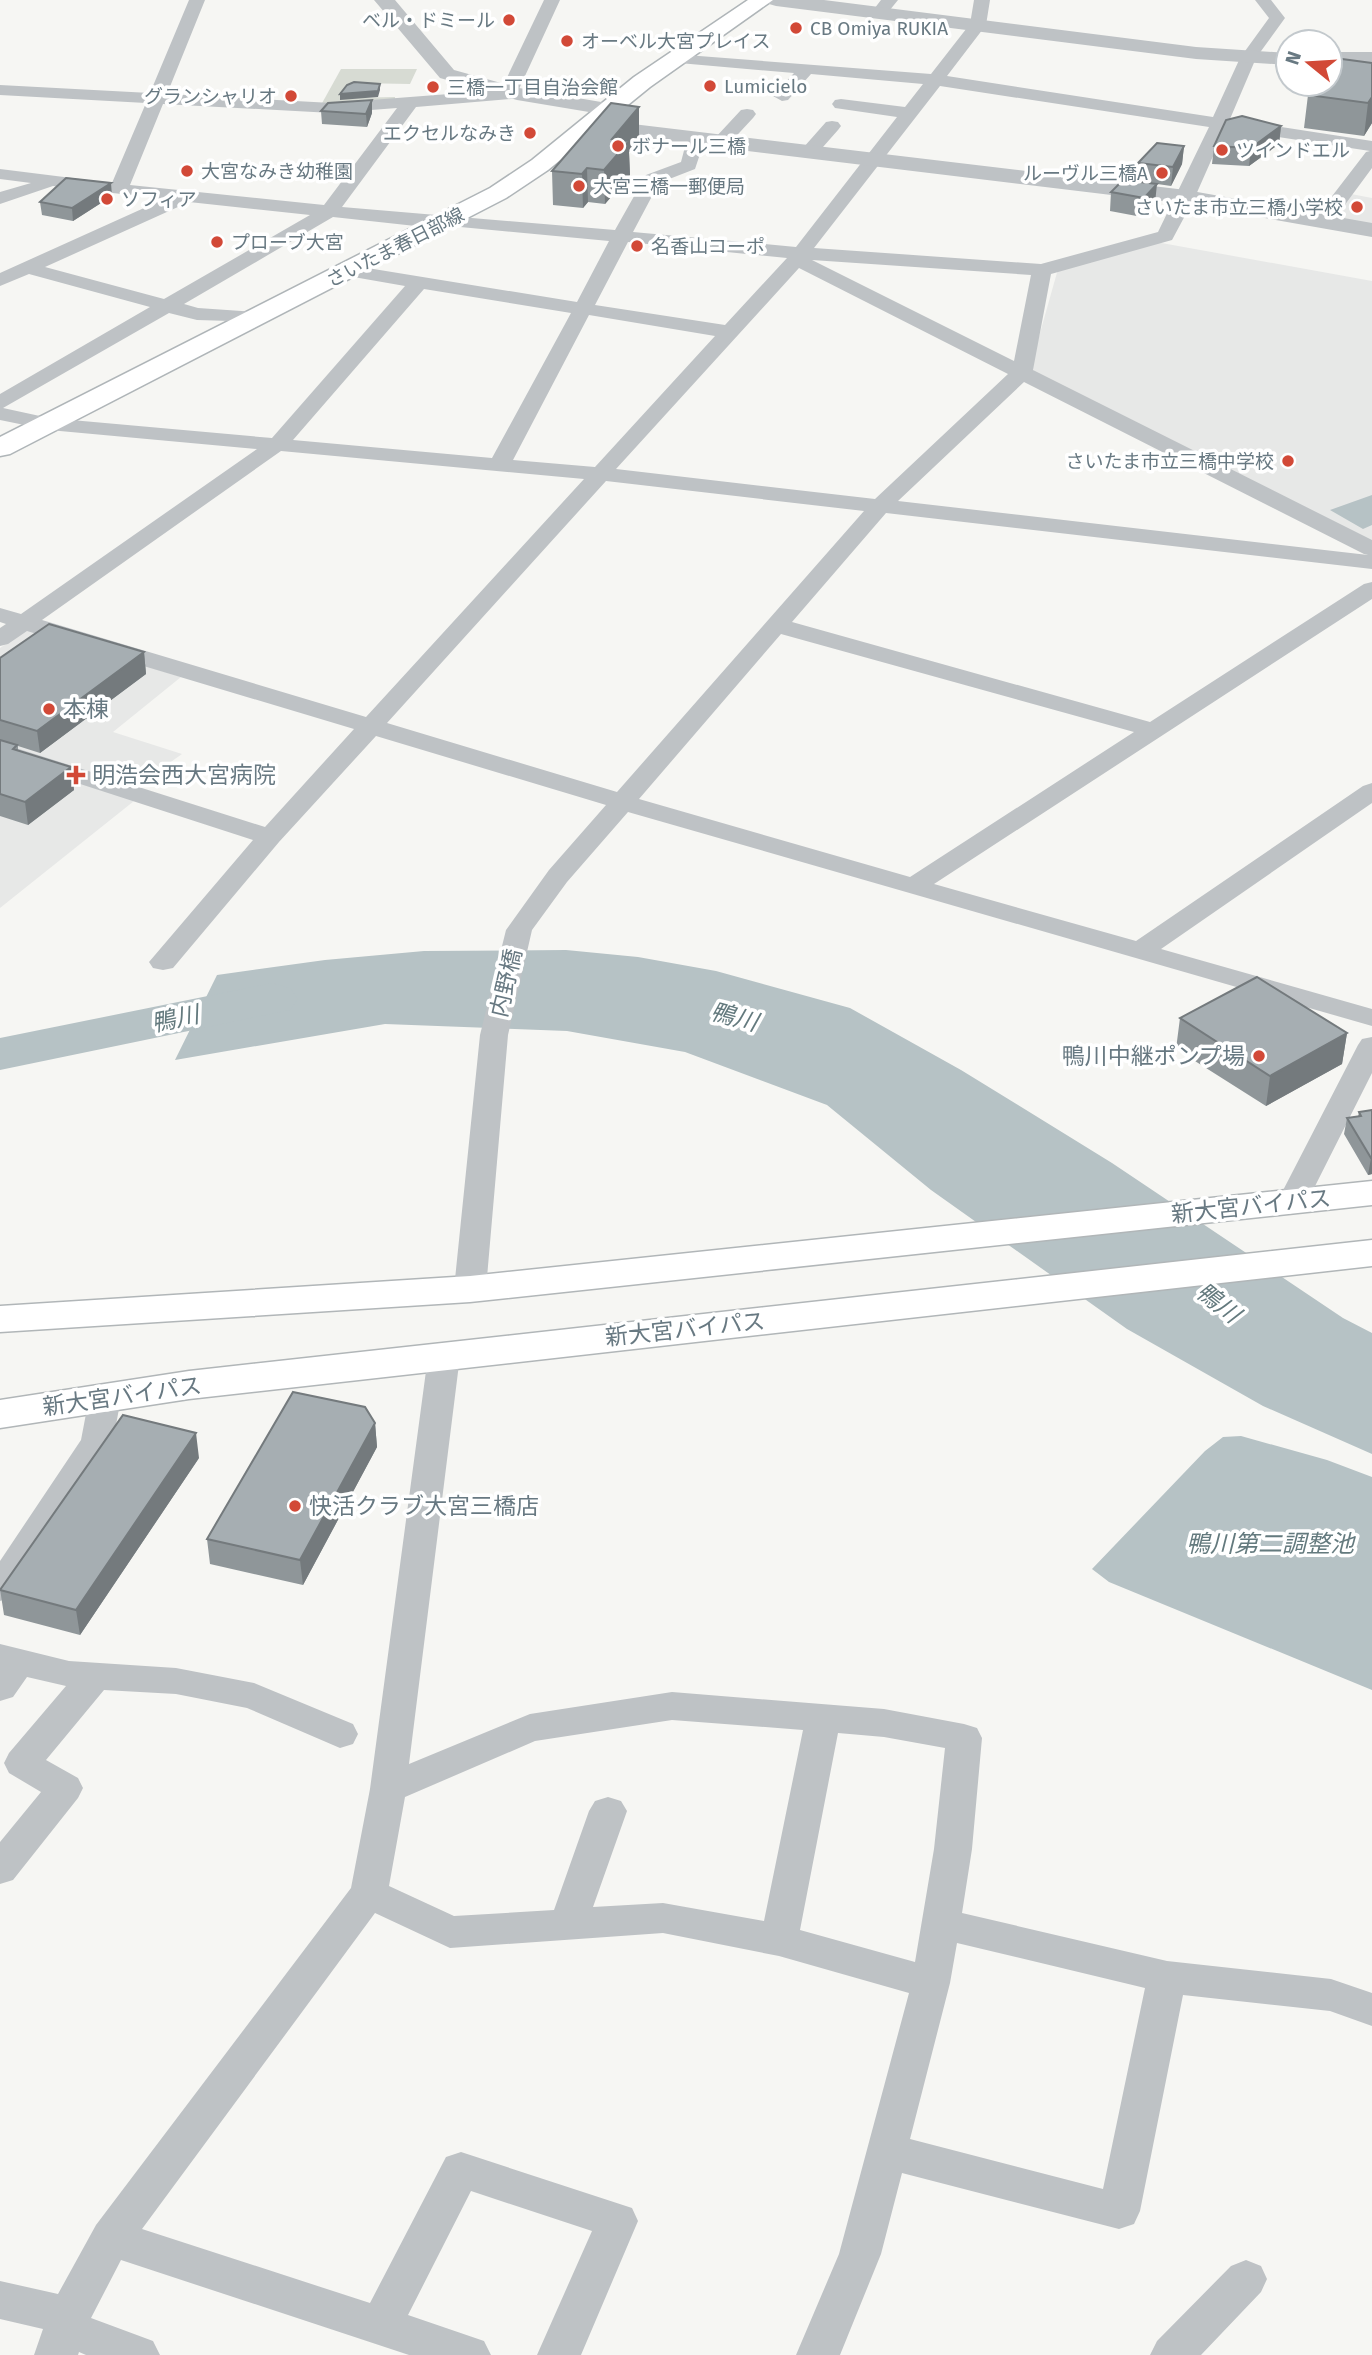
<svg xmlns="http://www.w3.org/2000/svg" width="1372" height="2355" viewBox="0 0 1372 2355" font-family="'Fira Sans','Noto Sans JP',sans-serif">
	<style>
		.built { fill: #e7e8e7 }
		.green { fill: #d7dbd3 }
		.water { fill: #b6c2c5 }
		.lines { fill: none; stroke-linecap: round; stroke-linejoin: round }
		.river { fill: #b6c2c5; fill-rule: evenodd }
		.primary-casing { stroke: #afb5b8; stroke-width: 3 }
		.trunk-casing { stroke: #b1b6b8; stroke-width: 3 }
		.minor { fill: #bec2c5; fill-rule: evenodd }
		.tertiary { fill: #bec2c5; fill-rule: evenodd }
		.primary { fill: #fff; fill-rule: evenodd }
		.trunk { fill: #fff; fill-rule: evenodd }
		.wall { fill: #8f9699 }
		.shaded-wall { fill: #747a7d }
		.building { fill: #a6aeb2; stroke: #747a7d; stroke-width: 2 }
		.poi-dot { fill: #d24937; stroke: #fff; stroke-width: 2.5 }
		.labels { text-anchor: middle; stroke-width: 7; stroke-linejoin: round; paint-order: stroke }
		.far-poi-label { font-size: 19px; fill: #687982; stroke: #fff; text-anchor: start }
		.far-street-label { font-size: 19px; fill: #687982; stroke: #fff }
		.poi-label { font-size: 23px; fill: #687982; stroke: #fff; text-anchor: start }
		.street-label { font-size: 23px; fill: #687982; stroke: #fff }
		.water-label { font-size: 24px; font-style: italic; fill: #647a7e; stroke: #fff }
	</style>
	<rect width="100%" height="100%" fill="#f6f6f3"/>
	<path class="built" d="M1351 194 1372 198V226L1341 220 1335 216Z
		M1156 242 1372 281V546L1037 377 1031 365 1058 269Z
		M28 629 181 677 113 732 182 754 123 796 134 801 0 908V648Z"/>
	<path class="green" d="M341 69H417L410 84 355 83 349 98 395 97V100L321 105Z"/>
	<path class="water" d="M1372 495V525L1363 529 1330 510Z
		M566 950 638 957 716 971 850 1008 961 1070 1112 1163 1343 1318 1372 1333V1454L1263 1406 1127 1329 931 1190 827 1105 685 1052 567 1031 385 1024 175 1060 217 975 325 960 424 951Z
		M1241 1436 1327 1460 1372 1477V1690L1109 1582 1092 1569 1205 1451 1223 1437Z"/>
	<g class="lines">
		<path class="river" d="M272 983 290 988 298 999 290 1010 0 1070V1038Z"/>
		<g class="primary-casing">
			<path id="primary" d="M748 0H773L650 87 548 170 506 198 10 454 0 456V437L490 188 532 160 634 77Z"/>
		</g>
		<g class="trunk-casing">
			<path id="trunk" d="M1372 1181V1205L470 1302 0 1332V1306L470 1276Z
				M1372 1240V1266L189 1399 0 1428V1400L189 1371Z"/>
		</g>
		<path class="minor" d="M189 0H205L167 94 332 103 501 90 544 0H560L519 89 526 94 523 98 416 107 342 207 615 230 646 175 681 162 687 139 696 134 705 139 695 169 659 183 633 232 796 247 897 117 835 108 832 104 835 100 841 99 905 107 923 84 811 74 788 100 782 101 773 96 794 73 679 63 673 62 671 58 673 54 931 74 970 24 974 0H990L986 25 947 76 1213 117 1240 58 1269 18 1255 0H1271L1285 18 1256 58 1230 119 1372 141V168L1330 225H1316L1314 221 1316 217 1366 152 1370 151 1225 129 1195 197 1172 240 1051 274 1033 370 1372 540V569L886 513 792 622 1150 722 1364 584 1372 582V599L934 884 1136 941 1363 786 1372 783V803L1161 949 1372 1009V1026L628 812 567 882 532 930 508 1035 486 1289 481 1296 470 1299 459 1296 454 1289 480 1035 506 930 549 870 606 805 376 736 279 842 173 968 163 970 153 968 149 962 253 840 0 758V743L265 827 354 729 27 631 8 644 0 646V628L6 624 0 622V608L21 614 257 449 49 430 0 420V394L150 307 29 274 0 286V273L164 199 53 186 0 204V192L31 183 0 179V169L112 183 146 103 0 95V85L150 93ZM940 86 1209 127 1158 232 1041 264 814 248ZM163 104 332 113 397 108 324 205 130 185ZM189 202 310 215 164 299 45 267ZM333 217 443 229 450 226 609 241 577 302 349 265 342 267 339 271 342 275 405 286 272 438 49 418 3 408 169 313 197 320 264 322 267 318 264 314 257 312 198 308 184 304ZM628 242 787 258 725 325 595 305ZM812 260 1031 275 1014 361ZM799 268 1008 374 875 499 616 469ZM424 289 571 313 492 458 293 440ZM589 315 715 336 595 467 513 460ZM1024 382 1364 554 1368 555 898 501ZM281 451 584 479 366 717 42 620ZM606 481 864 511 617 792 387 723ZM781 634 1134 732 910 877 639 799Z
			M881 0H898L885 16H873L871 13Z
			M747 109 753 110 756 114 753 118 727 146H715L712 142 715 138 741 110Z
			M832 121 838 122 841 126 838 130 815 156H803L800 152 803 148 826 122Z
			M1372 1037V1073L1307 1202 1303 1209 1292 1212 1281 1209 1277 1202 1358 1045 1362 1039Z
			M444 1345 455 1348 460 1356 409 1764 530 1714 672 1692 884 1709 964 1724 977 1728 982 1738 972 1849 962 1913 1167 1961 1331 1979 1372 1993V2026L1330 2011 1183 1995 1140 2211 1134 2224 1119 2229 902 2173 881 2254 840 2355H796L839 2254 909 1993 779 1956 663 1933 450 1948 375 1913 142 2229 370 2303 446 2157 461 2152 632 2208 638 2221 581 2355H537L592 2231 471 2191 408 2315 484 2341 491 2355H409L121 2260 91 2318 153 2341 160 2355H86L79 2352 78 2355H34L43 2329 0 2319V2281L58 2294 96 2225 351 1888 370 1789 428 1356 433 1348ZM672 1720 803 1730 764 1921 663 1903 593 1907 627 1811 621 1801 608 1797 595 1801 589 1811 554 1910 454 1916 389 1886 405 1797 535 1741ZM838 1733 884 1737 945 1748 934 1849 915 1962 800 1930ZM957 1943 1145 1988 1103 2189 910 2139 950 1983Z
			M105 1387 116 1390 121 1398 113 1441 12 1597 0 1601V1561L81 1440 89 1398 94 1390Z
			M0 1644 69 1661 176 1668 254 1683 353 1724 358 1734 353 1744 340 1748 247 1708 176 1694 104 1690 46 1760 78 1778 83 1788 78 1798 13 1880 0 1884V1842L41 1792 9 1773 4 1763 9 1753 66 1686 27 1677 13 1697 0 1701Z
			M1246 2260 1261 2266 1267 2279 1261 2292 1201 2355H1150L1157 2341 1231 2266Z"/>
		<path class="tertiary" d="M374 0H395L454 70 519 88 607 103 615 104 618 109 615 114 607 115 517 100 440 78Z
			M766 0H824L1196 47 1288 53V65L1196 59 776 6 769 4Z
			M1330 52H1372V64H1330Z
			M591 119 1186 190 1372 223V237L1186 204 583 131 580 126 583 121Z"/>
		<use href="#primary" class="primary"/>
		<use href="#trunk" class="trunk"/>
	</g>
	<path class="wall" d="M1372 63V123L1364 136 1304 128 1308 95 1334 71Z
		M321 111 372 113 367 127 322 124Z
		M1281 126 1279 144 1249 166 1212 164 1214 146Z
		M639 140 629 152 630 175 605 204 588 202 583 208 553 205 552 171Z
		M1184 146 1182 164 1171 186 1137 181 1138 163Z
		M1123 180 1155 203 1142 217 1110 211 1111 192Z
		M112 196 73 221 42 215 40 202Z
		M144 652 146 674 40 753 18 746V750L71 767 74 790 28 825 0 816V658Z
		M1180 1018 1347 1033 1342 1064 1266 1106 1176 1049Z
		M1372 1110V1174L1368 1175 1344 1134 1347 1118 1358 1117 1359 1112Z
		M375 1423 377 1447 303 1585 210 1564 207 1539Z
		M199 1458 80 1635 4 1615 0 1589Z"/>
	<path class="shaded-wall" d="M380 84V90L378 97 340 100V94Z
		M1372 97V123L1364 136 1368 103Z
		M372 100V113L367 127 366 114Z
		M639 107V140L629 152 630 175 605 204 604 170 612 139Z
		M1281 126 1279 144 1249 166 1251 148Z
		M1184 146 1182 164 1171 186 1173 167Z
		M587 168 588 202 583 208 582 174Z
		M111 183 112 196 73 221 72 208Z
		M1157 184 1155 203 1142 217 1144 198Z
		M144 652 146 674 40 753 37 731Z
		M71 767 74 790 28 825 25 802Z
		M1347 1033 1342 1064 1266 1106 1270 1076Z
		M1371 1158H1372V1174L1368 1175Z
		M375 1423 377 1447 303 1585 300 1560Z
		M196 1433 199 1458 80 1635 76 1610Z"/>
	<path class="building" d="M1342 59 1372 63V97L1368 103 1308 95 1315 84H1330V71H1334Z
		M354 82 380 84 378 91 340 94 347 85Z
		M372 100 366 114 321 111 328 103Z
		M611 103 639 107 612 139 629 141 604 170 587 168 582 174 552 171Z
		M1242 116 1281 126 1251 148 1214 146 1226 120Z
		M1157 143 1184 146 1173 167 1138 163Z
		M66 178 111 183 72 208 40 202Z
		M1123 180 1157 184 1144 198 1111 192Z
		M49 624 144 652 37 731 0 720V658Z
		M0 740 17 745 13 749 71 767 25 802 0 794Z
		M1257 977 1347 1033 1270 1076 1180 1018Z
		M1372 1110V1158H1371L1347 1118 1361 1116 1359 1112Z
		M293 1392 365 1407 375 1423 300 1560 207 1539Z
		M123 1415 196 1433 76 1610 0 1590Z"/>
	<g class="poi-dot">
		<circle cx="509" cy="20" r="7"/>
		<circle cx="796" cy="28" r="7"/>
		<circle cx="567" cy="41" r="7"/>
		<circle cx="710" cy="86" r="7"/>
		<circle cx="433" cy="87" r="7"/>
		<circle cx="291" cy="96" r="7"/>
		<circle cx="530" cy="133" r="7"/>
		<circle cx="618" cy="146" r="7"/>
		<circle cx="1222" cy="150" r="7"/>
		<circle cx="187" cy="171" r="7"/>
		<circle cx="1162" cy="173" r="7"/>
		<circle cx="579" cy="186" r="7"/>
		<circle cx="107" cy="199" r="7"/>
		<circle cx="1357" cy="207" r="7"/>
		<circle cx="217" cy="242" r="7"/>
		<circle cx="637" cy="246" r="7"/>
		<circle cx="1288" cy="461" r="7"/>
		<circle cx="49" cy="709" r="7"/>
		<path d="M72.5 764.5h7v7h7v7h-7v7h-7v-7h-7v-7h7z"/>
		<circle cx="1259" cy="1056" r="7"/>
		<circle cx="295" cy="1506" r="7"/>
	</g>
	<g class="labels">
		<g class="far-poi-label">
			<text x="495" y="27" text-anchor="end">ベル・ドミール</text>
			<text x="810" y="35">CB Omiya RUKIA</text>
			<text x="581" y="48">オーベル大宮プレイス</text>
			<text x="724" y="93">Lumicielo</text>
			<text x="447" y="94">三橋一丁目自治会館</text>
			<text x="277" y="103" text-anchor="end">グランシャリオ</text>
			<text x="516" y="140" text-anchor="end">エクセルなみき</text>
			<text x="632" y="153">ボナール三橋</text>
			<text x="1236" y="157">ツインドエル</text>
			<text x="201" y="178">大宮なみき幼稚園</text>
			<text x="1148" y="180" text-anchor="end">ルーヴル三橋A</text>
			<text x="593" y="193">大宮三橋一郵便局</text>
			<text x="121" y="206">ソフィア</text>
			<text x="1343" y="214" text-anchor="end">さいたま市立三橋小学校</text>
			<text x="231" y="249">プローブ大宮</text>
			<text x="651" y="253">名香山コーポ</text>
			<text x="1274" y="468" text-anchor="end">さいたま市立三橋中学校</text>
		</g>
		<g class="far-street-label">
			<text transform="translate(395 247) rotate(-27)" y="7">さいたま春日部線</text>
		</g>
		<g class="poi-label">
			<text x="63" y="717">本棟</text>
			<text x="92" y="783">明浩会西大宮病院</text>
			<text x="1245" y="1064" text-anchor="end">鴨川中継ポンプ場</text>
			<text x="309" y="1514">快活クラブ大宮三橋店</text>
		</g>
		<g class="street-label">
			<text transform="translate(506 983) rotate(-77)" y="8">内野橋</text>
			<text transform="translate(1251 1206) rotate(-6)" y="8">新大宮バイパス</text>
			<text transform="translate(685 1329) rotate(-6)" y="8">新大宮バイパス</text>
			<text transform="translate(122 1396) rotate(-8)" y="8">新大宮バイパス</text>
		</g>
		<g class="water-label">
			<text transform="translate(734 1017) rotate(15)" y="8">鴨川</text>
			<text transform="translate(175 1019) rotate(-12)" y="8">鴨川</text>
			<text transform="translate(1218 1303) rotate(38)" y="8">鴨川</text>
			<text x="1270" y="1552">鴨川第二調整池</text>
		</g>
	</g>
	<g transform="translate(1309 63) rotate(288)"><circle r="33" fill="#ffffff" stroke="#c3c9cd" stroke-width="2"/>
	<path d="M0-5L12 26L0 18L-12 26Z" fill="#d24937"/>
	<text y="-10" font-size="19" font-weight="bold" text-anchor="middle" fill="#687982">N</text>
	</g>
</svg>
